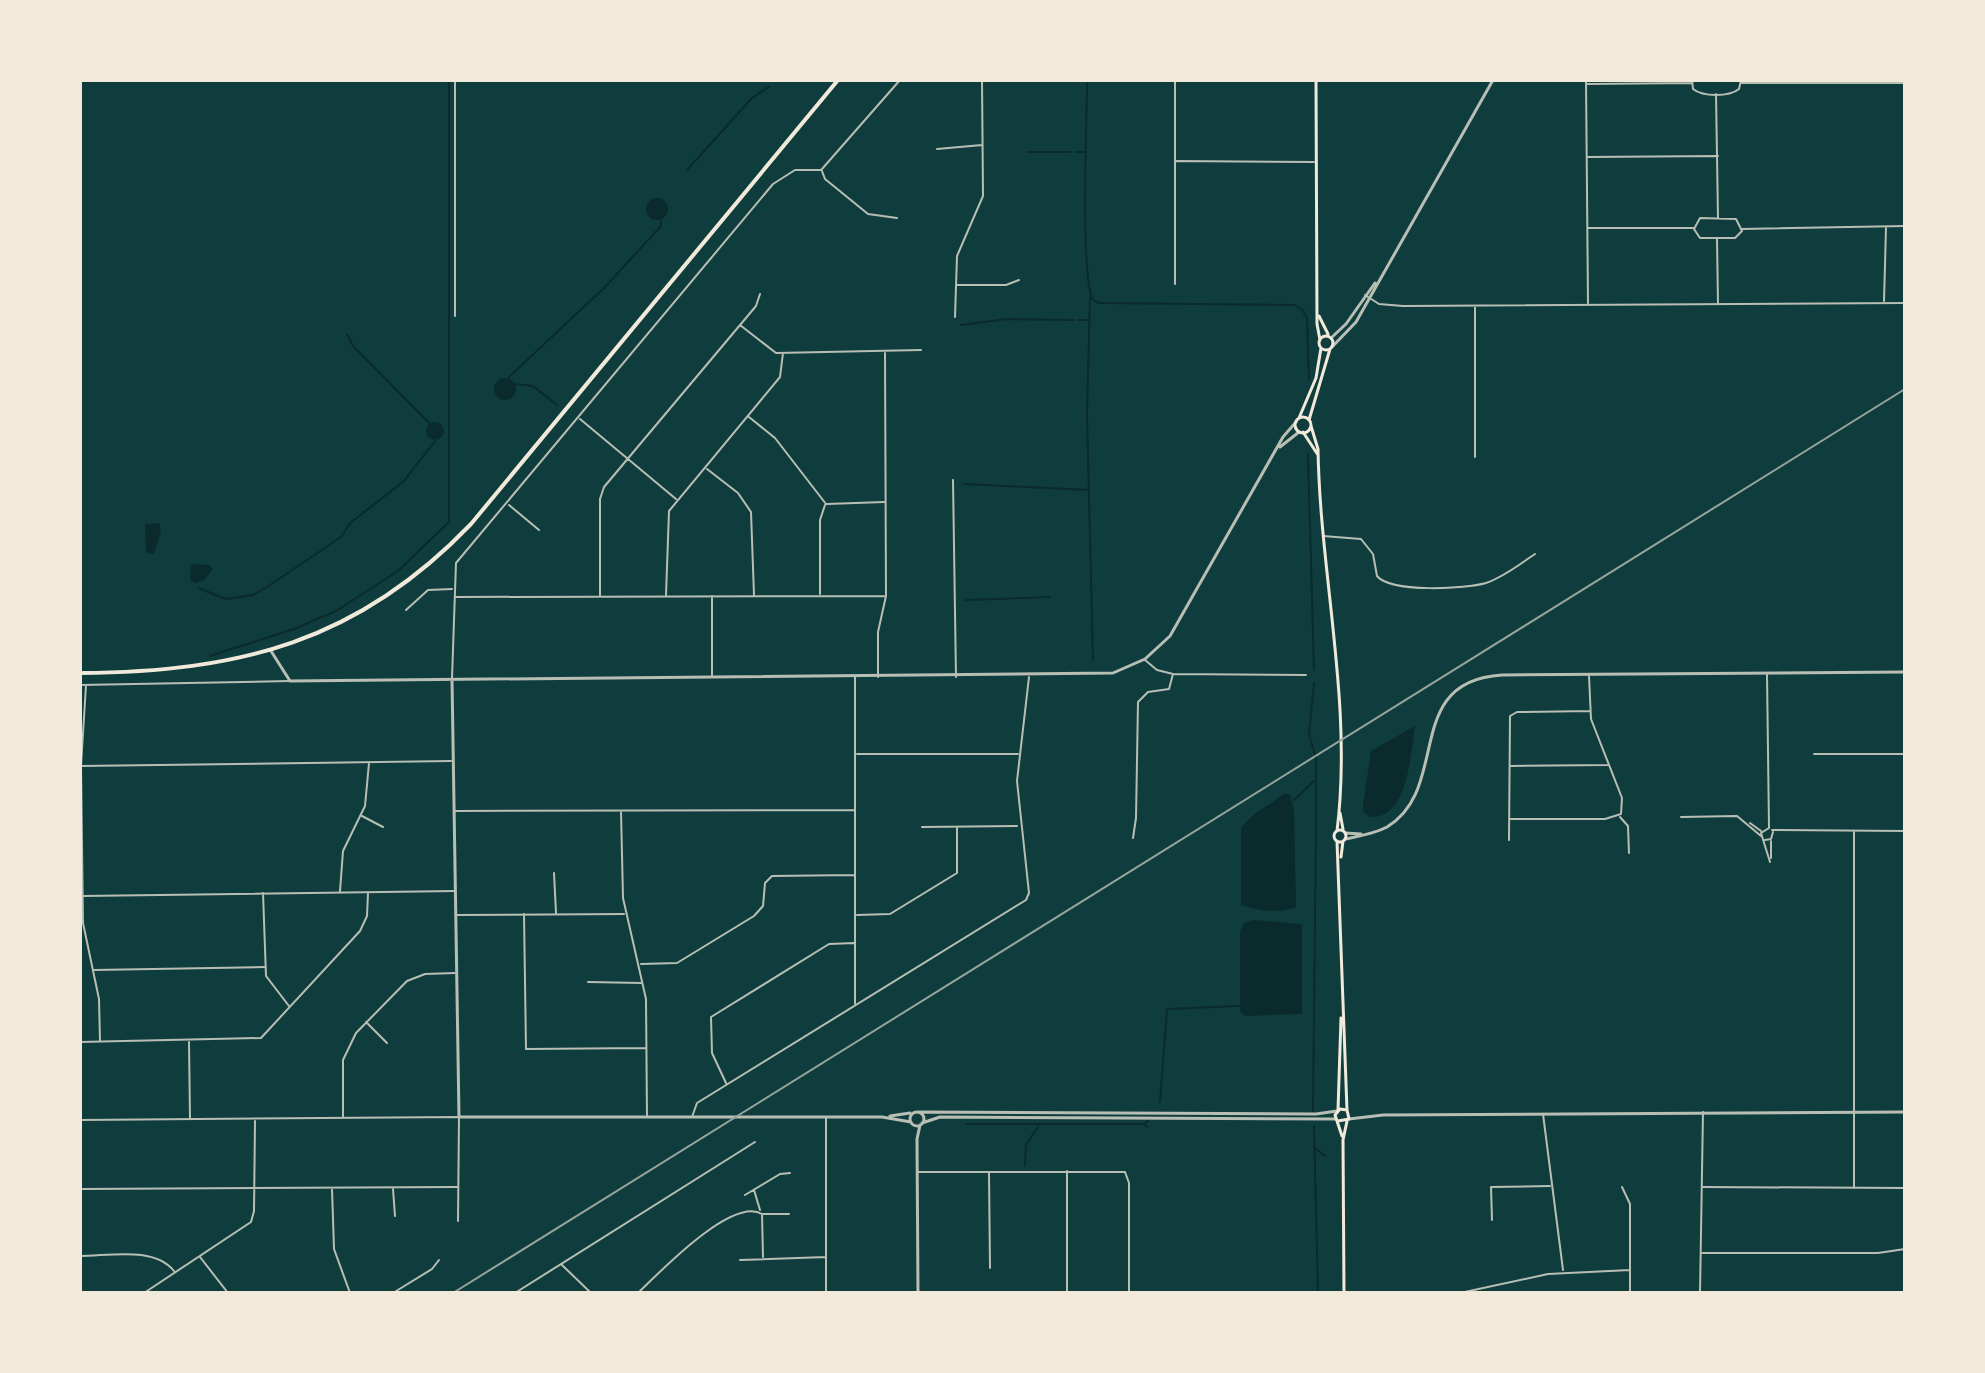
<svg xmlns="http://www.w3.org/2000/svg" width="1985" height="1373" viewBox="0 0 1985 1373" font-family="Raleway,sans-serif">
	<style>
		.water { fill: #0a2a2b }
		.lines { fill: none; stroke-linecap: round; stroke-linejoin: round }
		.stream { stroke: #0a2a2b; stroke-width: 2 }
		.minor { stroke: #b8beb3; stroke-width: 2 }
		.tertiary { stroke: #b8beb3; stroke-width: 3 }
		.secondary { stroke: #f1e9da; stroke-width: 3 }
		.trunk { stroke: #f1e9da; stroke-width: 4 }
		.rail { stroke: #97a49c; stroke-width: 2 }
	</style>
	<rect width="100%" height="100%" fill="#0f3d3e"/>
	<path class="water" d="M646 209a11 11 0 1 1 22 0a11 11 0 1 1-22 0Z
		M494 389a11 11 0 1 1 22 0a11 11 0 1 1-22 0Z
		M426 431a9 9 0 1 1 18 0a9 9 0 1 1-18 0Z
		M159 523 161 531 154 554 146 553 145 524Z
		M195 564 209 565 213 569 204 580 195 583 190 580 191 566Z
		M1415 726C1411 752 1408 821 1369 817L1363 811V805L1371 751Z
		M1284 794H1290L1294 809 1296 907C1282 914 1257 911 1241 905V828L1253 815Z
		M1254 920 1302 924V1014L1245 1016 1240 1011V931L1245 922Z"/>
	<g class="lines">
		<path class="stream" d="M1087 80C1087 117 1080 276 1093 300L1099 303 1294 305 1303 310 1307 319 1309 379
			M1027 152H1071
			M1075 152H1086
			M687 170 752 98 770 86
			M1090 297 1087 414 1093 660
			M1078 320H1088
			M961 325 1007 319 1074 320
			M347 334 353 346 429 423
			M509 377 605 287 661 226V219
			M514 384 533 386 557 405
			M1308 454 1314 670
			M964 484 1089 490
			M198 588 226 599 253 595 267 587 341 537 350 523 404 481 435 441
			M966 600 1050 597
			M210 656 294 629 336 611 398 571 449 522V80
			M1294 800 1315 780
			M1160 1102 1167 1009 1239 1006
			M1313 1111 1316 826V757L1309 735 1314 683
			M966 1124H1144
			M1314 1126 1318 1293
			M1147 1127 1144 1124 1148 1121
			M1314 1147 1325 1156
			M1025 1166 1026 1145 1039 1125"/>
		<path class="minor" d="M455 80V316
			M1175 80V284
			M1586 80 1588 303
			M1692 80 1693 89C1703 97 1729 97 1739 89L1741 80
			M1741 83H1905
			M1587 84 1692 83
			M1716 94 1718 218
			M937 149 982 145
			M1587 157 1718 156
			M1176 161 1314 162
			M822 169 900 80
			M822 171 825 179 868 214 897 218
			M1700 218 1736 219 1742 231 1735 238H1700L1694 229Z
			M1588 228H1693
			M1742 229 1905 226
			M1717 239 1718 304
			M957 285H1006L1019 280
			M1365 295 1379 304 1403 306 1905 303
			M1884 301 1886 228
			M1475 306V457
			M955 317 957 256 983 196 982 80
			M740 325 776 353 921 350
			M749 417 775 438 826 504
			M580 419 676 499
			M707 469 738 493 751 512 754 595
			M953 480 956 677
			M827 504 884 502
			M509 505 539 530
			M1323 536 1361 539 1373 554 1377 576C1391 593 1466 589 1486 583 1504 577 1520 564 1535 554
			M820 594V520L825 505
			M666 595 669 511 780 377 783 353
			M600 596V499L604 487 756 306 760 294
			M455 597 886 596
			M406 610 428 590 452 589
			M1145 660 1157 670 1173 674 1306 675
			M1767 674 1769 828
			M712 676V596
			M855 677V1004
			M878 677V632L886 596 885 353
			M452 678 456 563 773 184 795 170H821
			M80 685 290 681
			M86 685 81 766 83 923 99 999 100 1041
			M857 754H1018
			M1814 754H1905
			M80 766 451 761
			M1511 766 1608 765
			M455 811 855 810
			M621 811 623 898 646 999 647 1117
			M362 816 383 827
			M1620 817 1628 826 1629 853
			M1681 817 1737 816 1761 836
			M1509 819H1605L1621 814 1622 798 1591 719 1589 676
			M1750 823 1761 831
			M922 827 1017 826
			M1769 828 1761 833 1770 862
			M1772 830 1905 831
			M1854 831V1188
			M1133 838 1136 818 1138 702 1148 692 1169 689 1173 674
			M1509 840 1510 716 1517 712 1590 711
			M1765 840 1771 839 1773 832
			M1771 858V841
			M554 873 556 913
			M340 891 343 851 365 806 369 763
			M263 893 266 976 289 1006
			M83 896 455 891
			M524 914 526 1049 646 1048
			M457 915 624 914
			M857 915 890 914 957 873V827
			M641 964 677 963 754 916 763 906 765 883 772 876 855 875
			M94 970 264 967
			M588 982 642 983
			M366 1022 387 1043
			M80 1042 261 1038 360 931 367 916 368 893
			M189 1042 190 1119
			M726 1083 712 1053 711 1017 829 944 854 943
			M1543 1114 1563 1270
			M343 1117V1060L356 1033 407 981 425 974 455 973
			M692 1117 697 1103 1026 900 1029 893 1017 781 1029 677
			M826 1118V1293
			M80 1120 459 1117 458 1221
			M1067 1171V1293
			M919 1172H1125L1129 1183V1293
			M989 1173 990 1268
			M1622 1187 1630 1204V1293
			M1703 1187 1905 1188
			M80 1189 457 1187
			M332 1189 334 1249 350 1293
			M393 1189 395 1216
			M754 1190 760 1210
			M745 1195 780 1174 790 1173
			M763 1214H789
			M1492 1220 1491 1187 1550 1186
			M1701 1253H1878L1905 1249
			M80 1256C109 1256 154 1246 174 1271
			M200 1257 228 1293
			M740 1260 826 1257
			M562 1265 591 1293
			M144 1293 251 1222 254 1211 255 1121
			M393 1293 432 1269 439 1260
			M515 1293 755 1142
			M638 1293C659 1273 732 1196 762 1214L763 1257
			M1460 1293 1548 1274 1630 1270
			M1700 1293 1703 1112"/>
		<path class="tertiary" d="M1331 338 1346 324 1375 283
			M1332 347 1356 322 1493 80
			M1280 447 1299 432
			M271 651 290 681 1113 673 1145 659 1170 636 1283 437 1296 422
			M452 679 459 1117H882L911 1122
			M1345 833 1361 834
			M1345 839C1359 836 1374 834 1387 827 1452 788 1401 681 1502 675L1905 672
			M910 1119a7 7 0 1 1 14 0a7 7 0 1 1-14 0Z
			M919 1112 1316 1114 1337 1111
			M890 1116 910 1113
			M1349 1119 1383 1115 1905 1112
			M922 1123 940 1117 1336 1119
			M918 1293 917 1139 920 1125"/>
		<path class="secondary" d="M1316 80 1317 324 1320 340
			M1319 316 1328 334
			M1319 343a7 7 0 1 1 14 0a7 7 0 1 1-14 0Z
			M1295 425a8 8 0 1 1 16 0a8 8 0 1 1-16 0Z
			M1299 418 1316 378 1321 348
			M1309 420 1330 349
			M1311 426 1318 449C1320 576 1353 703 1337 831
			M1303 432 1318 455
			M1340 813 1343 829
			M1334 836a6 6 0 1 1 12 0a6 6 0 1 1-12 0Z
			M1337 841 1347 1110
			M1341 857 1343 841
			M1338 1110 1341 1018
			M1338 1121 1349 1119 1347 1110 1340 1109 1335 1115 1342 1136
			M1344 1293 1343 1140 1347 1121"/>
		<path class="trunk" d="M80 673C239 672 358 642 471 524L838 80"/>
		<path class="rail" d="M453 1293 1905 389"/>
	</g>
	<rect width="1985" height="1373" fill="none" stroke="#f1e9da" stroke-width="164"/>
</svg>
